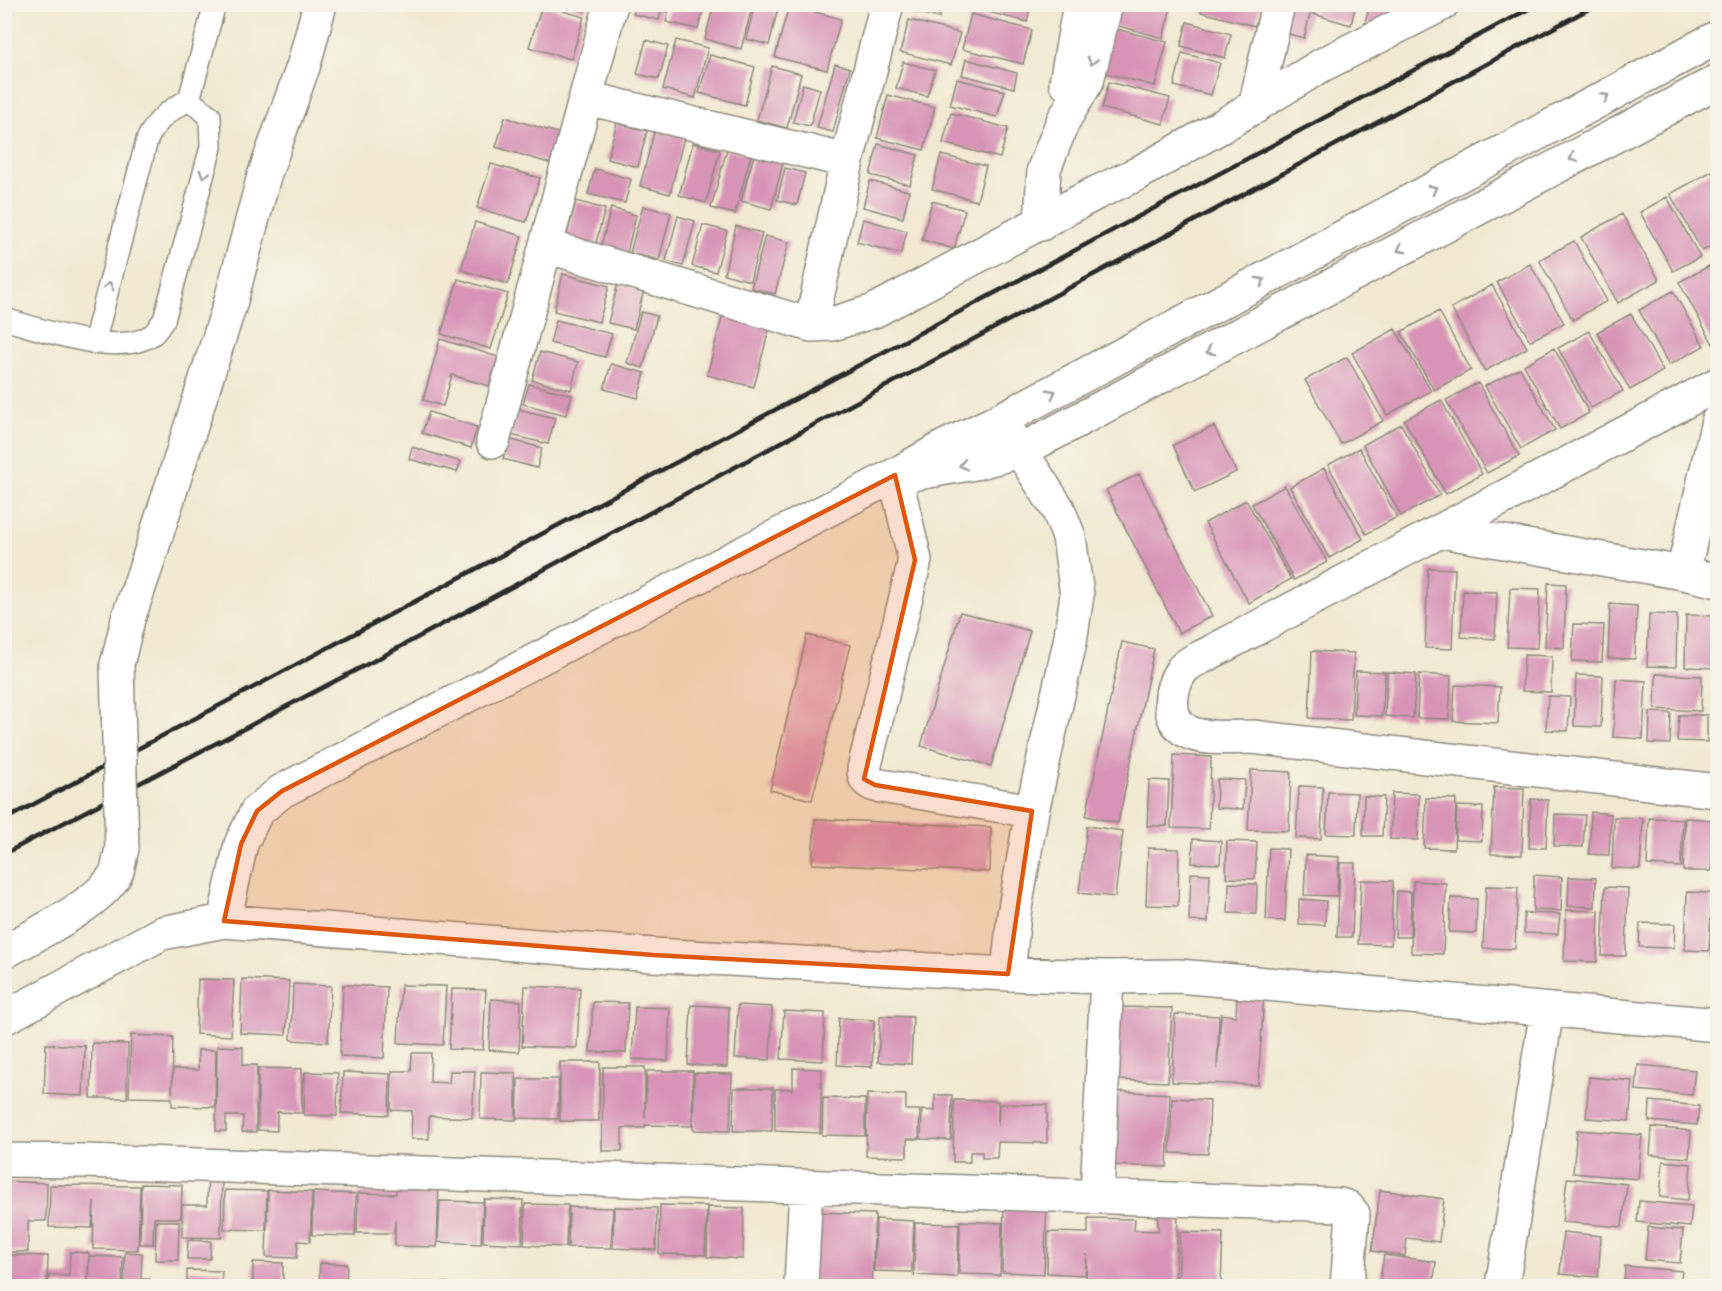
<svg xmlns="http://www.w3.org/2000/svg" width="1722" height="1291" viewBox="0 0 1722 1291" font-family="'Gentium Book Plus',serif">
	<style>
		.building { fill: #d894b7 }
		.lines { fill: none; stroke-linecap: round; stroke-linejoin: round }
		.lane-casing { stroke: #8e8a7e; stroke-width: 24 }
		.street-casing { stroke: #8e8a7e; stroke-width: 36 }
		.lane { stroke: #fff; stroke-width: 21 }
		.street { stroke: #fff; stroke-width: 33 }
		.rail { stroke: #2b2b2b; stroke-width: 4.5 }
		.street-bridge-casing { stroke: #8e8a7e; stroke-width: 36; stroke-linecap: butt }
		.street-bridge { stroke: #fff; stroke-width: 33 }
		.oneway { stroke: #a0a0a0 }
		.marked { fill: #df570e; fill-opacity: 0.2; stroke: #df570e; stroke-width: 4.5; stroke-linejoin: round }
	</style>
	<rect width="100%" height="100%" fill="#f7f3e8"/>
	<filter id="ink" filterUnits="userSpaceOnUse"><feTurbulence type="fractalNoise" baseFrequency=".0167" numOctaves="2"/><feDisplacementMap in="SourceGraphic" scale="12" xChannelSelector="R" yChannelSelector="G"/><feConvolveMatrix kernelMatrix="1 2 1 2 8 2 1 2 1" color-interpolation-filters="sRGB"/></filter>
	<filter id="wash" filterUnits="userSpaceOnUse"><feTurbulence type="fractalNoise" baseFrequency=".008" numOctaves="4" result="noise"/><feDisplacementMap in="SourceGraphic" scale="24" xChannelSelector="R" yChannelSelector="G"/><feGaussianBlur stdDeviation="1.35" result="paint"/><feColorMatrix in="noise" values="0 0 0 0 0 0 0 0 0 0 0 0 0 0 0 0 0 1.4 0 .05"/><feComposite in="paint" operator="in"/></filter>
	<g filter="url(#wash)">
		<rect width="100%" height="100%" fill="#f1e9d1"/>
		<g id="blocks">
			<path class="building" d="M566 4H587L585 11Z
				M636 4H663L659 20 633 14Z
				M670 4H705L698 29 666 22Z
				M714 4H753L741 49 705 39Z
				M755 4H779L769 45 746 39Z
				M901 4H942L939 18 900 8Z
				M969 4H1031L1027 22 969 7Z
				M1113 4H1172L1163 38 1108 23Z
				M1203 4H1261L1255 26 1201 12Z
				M1285 4H1313L1304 38 1278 31Z
				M1315 4H1356L1351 25 1313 14Z
				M1370 4H1394L1388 28 1365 23Z
				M542 5 584 17 571 59 529 47Z
				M789 5 841 19 827 70 775 57Z
				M971 14 1032 30 1023 64 962 49Z
				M909 20 960 33 951 65 900 52Z
				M1187 22 1231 34 1225 58 1181 46Z
				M1105 26 1167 42 1155 86 1094 70Z
				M646 40 668 46 659 79 637 74Z
				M676 40 708 48 695 98 663 89Z
				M1182 53 1220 63 1211 95 1174 86Z
				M710 55 755 67 745 105 699 93Z
				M966 59 1017 73 1014 88 962 75Z
				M903 62 935 70 927 96 896 88Z
				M835 64 850 68 833 132 817 128Z
				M772 66 801 74 787 128 757 120Z
				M957 79 1005 91 997 117 950 105Z
				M1109 82 1170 98 1163 124 1102 108Z
				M803 84 820 89 810 126 793 122Z
				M888 95 935 107 924 150 877 138Z
				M951 113 1008 128 1000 158 943 143Z
				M505 117 561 134 552 164 496 147Z
				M617 123 647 131 638 167 607 159Z
				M655 129 684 137 670 194 640 186Z
				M693 143 720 150 706 203 679 195Z
				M878 144 918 155 910 185 870 175Z
				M756 148 785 156 771 209 741 201Z
				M727 149 751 155 735 214 711 208Z
				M941 155 986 166 977 201 932 189Z
				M491 164 540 178 526 222 477 208Z
				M785 168 805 173 797 205 777 200Z
				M595 169 631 179 625 203 588 194Z
				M1712 171 1718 181V243L1702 251 1670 194Z
				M870 181 909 191 903 218 863 207Z
				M1667 197 1700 257 1673 271 1640 212Z
				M576 201 605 209 595 246 566 238Z
				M932 201 965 210 954 249 922 240Z
				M643 206 671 213 659 260 630 253Z
				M611 208 636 215 626 257 600 250Z
				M1622 214 1659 280 1618 303 1581 237Z
				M678 216 695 221 683 266 666 261Z
				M863 219 907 231 901 254 857 242Z
				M475 222 522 236 508 284 461 270Z
				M703 225 727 231 716 272 692 266Z
				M736 226 762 233 750 281 724 274Z
				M765 236 789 242 775 294 751 288Z
				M1574 241 1607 301 1573 320 1539 260Z
				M1530 264 1564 323 1530 341 1497 282Z
				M1709 266 1718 281V341L1713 344 1679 282Z
				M563 274 609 286 599 322 554 311Z
				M458 279 508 294 491 349 441 334Z
				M618 283 644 290 634 329 608 323Z
				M1492 285 1527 348 1485 371 1451 308Z
				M1673 291 1704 346 1669 365 1639 310Z
				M724 310 771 322 754 387 707 375Z
				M1439 311 1471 370 1434 390 1401 332Z
				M641 312 657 316 643 368 627 363Z
				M1631 314 1663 371 1630 390 1597 332Z
				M556 320 612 334 605 357 550 343Z
				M1395 329 1431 391 1387 415 1352 353Z
				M1589 331 1623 391 1591 408 1558 348Z
				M440 339 498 357 489 386 452 375 443 406 423 400Z
				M1554 348 1589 413 1560 429 1524 365Z
				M540 352 578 362 571 390 532 380Z
				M1347 357 1383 421 1341 444 1305 380Z
				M611 364 645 373 638 398 604 389Z
				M1520 368 1555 430 1521 449 1485 386Z
				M1478 383 1519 456 1487 473 1446 400Z
				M529 384 572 395 566 415 523 404Z
				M1441 400 1482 474 1446 494 1404 420Z
				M518 409 555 418 548 444 511 435Z
				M429 412 477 427 471 448 422 433Z
				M1401 424 1440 495 1401 516 1363 445Z
				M1214 426 1236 472 1195 492 1173 445Z
				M508 439 542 448 537 468 503 459Z
				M412 447 461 462 457 472 409 459Z
				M1359 448 1397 517 1366 534 1328 465Z
				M1324 468 1363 539 1329 558 1290 487Z
				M1139 474 1212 616 1179 633 1106 490Z
				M1285 486 1327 562 1294 580 1252 504Z
				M1246 500 1291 579 1249 603 1205 523Z
				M1428 568 1455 569 1452 649 1425 648Z
				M1548 583 1566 584 1564 648 1545 647Z
				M1510 588 1540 589 1537 648 1507 647Z
				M1463 591 1497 592 1495 639 1461 637Z
				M1610 604 1637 606 1635 659 1608 658Z
				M960 612 1030 631 991 766 921 746Z
				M1649 614 1677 615 1676 667 1647 666Z
				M1686 615 1718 616V668L1685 667Z
				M1574 624 1604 625 1602 662 1572 661Z
				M807 635 850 645 812 800 770 790Z
				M1122 642 1154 649 1118 823 1086 816Z
				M1312 651 1354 653 1351 720 1309 718Z
				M1524 655 1552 656 1551 692 1522 691Z
				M1356 671 1385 672 1382 716 1354 715Z
				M1387 672 1416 674 1413 718 1385 716Z
				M1419 674 1451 676 1449 719 1417 718Z
				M1656 674 1702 676 1701 711 1655 709Z
				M1576 675 1603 676 1601 727 1574 726Z
				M1616 679 1646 681 1643 739 1613 737Z
				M1455 685 1500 687 1498 723 1453 721Z
				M1548 696 1570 697 1568 731 1546 730Z
				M1650 712 1671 713 1670 744 1649 743Z
				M1679 715H1707V742L1677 741Z
				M1174 755 1211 757 1209 829 1171 828Z
				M1251 770 1291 772 1289 831 1248 830Z
				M1217 779 1245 780 1243 809 1216 808Z
				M1149 780 1169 781 1167 826H1147Z
				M1299 786 1323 787 1321 839 1296 838Z
				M1494 787 1524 788 1522 855 1491 854Z
				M1328 792 1357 793 1356 835 1326 834Z
				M1392 793 1419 794 1418 840 1390 839Z
				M1364 796 1384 797 1382 836H1363Z
				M1426 798 1456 799 1454 849 1424 848Z
				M1531 799 1548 800 1546 848H1529Z
				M1457 806 1483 807 1482 841 1455 840Z
				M1591 812 1611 814 1609 855 1589 854Z
				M1555 814 1585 815 1583 847 1554 846Z
				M1614 817 1643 818 1640 869 1612 868Z
				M1649 818 1683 819 1681 867 1647 865Z
				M1685 818 1713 820 1712 871H1683Z
				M815 819 991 827 990 872 812 864Z
				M1087 826 1123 831 1115 897 1079 893Z
				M1193 839 1221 841 1220 864 1192 863Z
				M1227 841 1257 842 1255 879 1226 878Z
				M1148 848 1179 849 1178 906 1146 905Z
				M1269 848 1288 849 1285 921 1266 920Z
				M1306 855 1339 857 1337 896 1304 895Z
				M1340 863H1355L1352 937H1337Z
				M1191 873 1210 874 1208 922 1189 921Z
				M1534 875 1562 877 1561 911 1533 910Z
				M1569 877 1596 878 1595 907 1568 906Z
				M1361 880 1393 881 1391 945 1358 944Z
				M1413 881 1446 883 1443 954 1411 953Z
				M1229 883 1257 884 1256 914 1228 913Z
				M1486 886 1518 887 1515 949 1483 948Z
				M1605 887 1628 888 1626 956H1602Z
				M1397 891 1411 892 1410 937H1395Z
				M1687 892 1712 893 1709 951 1685 950Z
				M1451 898 1477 899 1476 933 1449 932Z
				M1299 899 1326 901 1325 925 1299 924Z
				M1566 910 1599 911 1597 962 1564 961Z
				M1713 911 1718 912V956H1712Z
				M1524 913 1560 914 1558 934 1524 933Z
				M1640 923 1675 924 1674 948 1639 947Z
				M198 979 234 980 231 1036 196 1034Z
				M242 979 289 981 286 1035 240 1033Z
				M293 984 331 986 328 1042 291 1040Z
				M343 985 387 987 384 1058 340 1056Z
				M401 985 446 986 443 1045 398 1043Z
				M525 986 580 988 577 1048 522 1046Z
				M452 989 486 990 483 1050 449 1049Z
				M1237 993 1264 995 1258 1085 1172 1082 1175 1014 1219 1016 1217 1069 1221 1014 1236 1016Z
				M491 999 521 1001 519 1052 489 1050Z
				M593 1002 628 1003 626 1053 590 1052Z
				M691 1005 729 1007 727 1067 688 1065Z
				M738 1005 772 1007 770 1060 735 1058Z
				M635 1007 670 1008 668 1061 632 1059Z
				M1120 1007 1172 1008 1168 1082 1117 1080Z
				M784 1011 825 1013 823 1061 781 1059Z
				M880 1016 913 1017 911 1064 878 1062Z
				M839 1018 874 1020 872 1067 837 1065Z
				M131 1035 173 1037 172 1093 173 1069 198 1070V1050H216L215 1107 172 1106V1098L129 1097Z
				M92 1043 128 1044 127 1098H91Z
				M46 1044 85 1046 83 1096 44 1094Z
				M217 1046 243 1047V1065H257L256 1132H242L243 1116H226V1131H216Z
				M412 1053H431L430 1082 449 1083 450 1071H475L472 1118 429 1116V1139H411L412 1111 391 1110 392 1071H411Z
				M560 1062H600L599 1121H560Z
				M1638 1065 1695 1070 1692 1095 1636 1090Z
				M603 1067H645V1118L647 1071H693L692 1126 645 1125V1128H622V1151H602Z
				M258 1068 302 1069V1113L277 1112V1131L258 1130Z
				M793 1068 822 1069 820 1133 775 1131V1089H793Z
				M305 1072 338 1073 337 1116 304 1115Z
				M343 1072 390 1074 389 1115 341 1113Z
				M481 1072 516 1073V1120L480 1119Z
				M694 1073 732 1074 730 1131 693 1130Z
				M1589 1077 1633 1081 1629 1121 1586 1118Z
				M518 1079H559L558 1119 517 1118Z
				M734 1088H773L772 1131H733Z
				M1113 1091 1170 1094 1167 1167 1110 1165Z
				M867 1094 906 1095V1110H920L919 1139H907V1157L866 1156Z
				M935 1095H952L951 1140 921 1139 922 1110 935 1111Z
				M823 1098 865 1099V1136L822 1135Z
				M1172 1098 1210 1100 1208 1154 1170 1153Z
				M954 1100 998 1101V1126L999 1104 1047 1105V1143L998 1142 997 1158H982V1152H970V1162H953Z
				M1650 1101 1699 1106 1697 1125 1649 1121Z
				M1652 1127 1691 1131 1689 1158 1650 1155Z
				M1577 1130 1642 1135 1638 1179 1573 1173Z
				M1663 1161 1691 1164 1688 1200 1660 1197Z
				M208 1170 222 1171 221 1238 182 1237V1205H207Z
				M396 1178 439 1179 437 1247 395 1246V1220L394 1233H357L358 1193 396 1194Z
				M1567 1178 1627 1184 1622 1227 1562 1222Z
				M4 1181 47 1183 46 1221H28V1252H4Z
				M141 1184 182 1185 181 1218H154L153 1244H140Z
				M50 1185 140 1186 138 1250 93 1249 94 1202 92 1228 49 1227Z
				M225 1190 267 1191 266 1230 224 1229Z
				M268 1190 312 1192 310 1242 298 1241 297 1258 266 1257Z
				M1380 1190 1444 1199 1439 1242 1407 1238 1405 1256 1372 1251Z
				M313 1192 356 1194 355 1236 312 1235Z
				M484 1199 523 1200 522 1244 483 1242Z
				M440 1201 483 1202 481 1244 438 1242Z
				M1639 1201 1692 1206 1690 1227 1637 1222Z
				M525 1204 568 1205 566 1247 524 1245Z
				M1004 1204 1047 1205 1044 1274 1002 1272Z
				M660 1205 707 1206 705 1255 659 1254Z
				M569 1207 613 1208 611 1248 568 1247Z
				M614 1207 657 1208 656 1250 613 1248Z
				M708 1207 744 1208 743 1259 707 1257Z
				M814 1212 875 1214 872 1285 812 1283Z
				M1158 1215 1178 1216 1175 1286H1086L1087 1254 1085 1275 1047 1273 1048 1232 1088 1233V1218L1135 1219 1134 1230 1158 1231Z
				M876 1219 914 1221 912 1272 874 1271Z
				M156 1221H179L178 1260H155Z
				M960 1221 1002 1223 1000 1275 959 1274Z
				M915 1223 959 1224 957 1277 914 1275Z
				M1648 1227 1683 1230 1680 1263 1645 1260Z
				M1180 1232 1223 1233 1221 1286H1178Z
				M1563 1232 1601 1236 1598 1277 1560 1274Z
				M188 1240 211 1241 210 1259H187Z
				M70 1252 89 1253 87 1286H48L49 1275 69 1276Z
				M125 1252 142 1253 141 1279H150V1286H124Z
				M10 1255 48 1256 47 1286H10Z
				M1384 1255 1436 1262 1433 1286H1379Z
				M89 1256 123 1257 122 1286H88Z
				M253 1262 283 1263V1286H253Z
				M320 1263 347 1264 346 1286H319Z
				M1625 1266 1682 1271 1680 1286H1624Z
				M187 1270 222 1271 221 1286H187Z
				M1554 1281 1600 1285V1286H1553Z
				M413 1282 448 1283V1286H413Z"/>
		</g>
	</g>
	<g filter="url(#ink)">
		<use href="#blocks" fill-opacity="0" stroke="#8e8a7e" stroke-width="1.5"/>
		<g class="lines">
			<g class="lane-casing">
				<path id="lane" d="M189 100 215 4
					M4 319C41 329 120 359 153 334 157 331 160 324 164 320L211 147 210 116 189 100C169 110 157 119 147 140L94 343"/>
			</g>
			<g class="street-casing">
				<path id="street" d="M1066 83 1080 4
					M587 98 847 161
					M1255 107 1278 4
					M1041 224 1044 169 1063 121 1087 81 1106 4
					M546 246 811 325 832 324 874 311 1096 193 1137 174 1222 126 1322 65 1442 4
					M811 325 847 161 887 4
					M1718 384 1202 657C1195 660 1187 664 1182 670 1170 687 1164 720 1188 732 1203 740 1236 737 1253 737L1718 791
					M493 441 611 4
					M912 474 975 463 1020 451 1718 81
					M895 475 915 560 864 769C864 778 866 782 875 785L1032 811
					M1441 531 1683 573 1718 581
					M1683 573 1718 421
					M117 665 128 619 147 564 230 304 264 176 304 64 320 4
					M224 921 241 844 257 811 282 791 895 475 944 447 1000 420 1718 37
					M4 952C34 935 104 902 117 871 119 864 120 856 122 848
					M1008 974 1014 914 1032 811 1070 642 1077 595 1069 537 1058 509 1009 433
					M4 1018 162 933 224 921 653 955 1008 974 1107 977 1179 976 1718 1025
					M4 1160 85 1161 1340 1205 1347 1207 1353 1214 1347 1286
					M1097 1196 1107 977
					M801 1286 806 1187
					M1502 1286 1547 1010"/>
			</g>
			<use href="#lane" class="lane"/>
			<use href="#street" class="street"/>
			<path class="rail" d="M4 820 1538 4
				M4 854 383 656 1598 4"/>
			<g class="street-bridge-casing">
				<path id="street-bridge" d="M117 665 122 848"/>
			</g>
			<use href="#street-bridge" class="street-bridge"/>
		</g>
		<defs><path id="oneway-chevron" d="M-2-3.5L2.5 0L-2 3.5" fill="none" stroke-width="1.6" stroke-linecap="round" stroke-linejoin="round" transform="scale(1.5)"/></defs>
		<g class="oneway">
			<use href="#oneway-chevron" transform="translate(1092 61) rotate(104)"/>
			<use href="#oneway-chevron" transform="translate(1605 97) rotate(-28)"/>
			<use href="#oneway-chevron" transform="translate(1573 158) rotate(152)"/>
			<use href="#oneway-chevron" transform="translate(204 174) rotate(105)"/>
			<use href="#oneway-chevron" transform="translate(1433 189) rotate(-28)"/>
			<use href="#oneway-chevron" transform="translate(1401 249) rotate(152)"/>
			<use href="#oneway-chevron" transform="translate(1261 281) rotate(-28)"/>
			<use href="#oneway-chevron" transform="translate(109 286) rotate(-75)"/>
			<use href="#oneway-chevron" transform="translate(1210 351) rotate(152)"/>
			<use href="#oneway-chevron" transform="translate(1052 393) rotate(-28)"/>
			<use href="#oneway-chevron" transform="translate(963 465) rotate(168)"/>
		</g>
	</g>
	<path class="marked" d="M895 475 915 560 864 779 875 785 1032 811 1008 974 653 955 224 921 241 844 257 811 282 791Z"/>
	<rect width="1722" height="1291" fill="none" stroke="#f7f3e8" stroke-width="24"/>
</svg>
